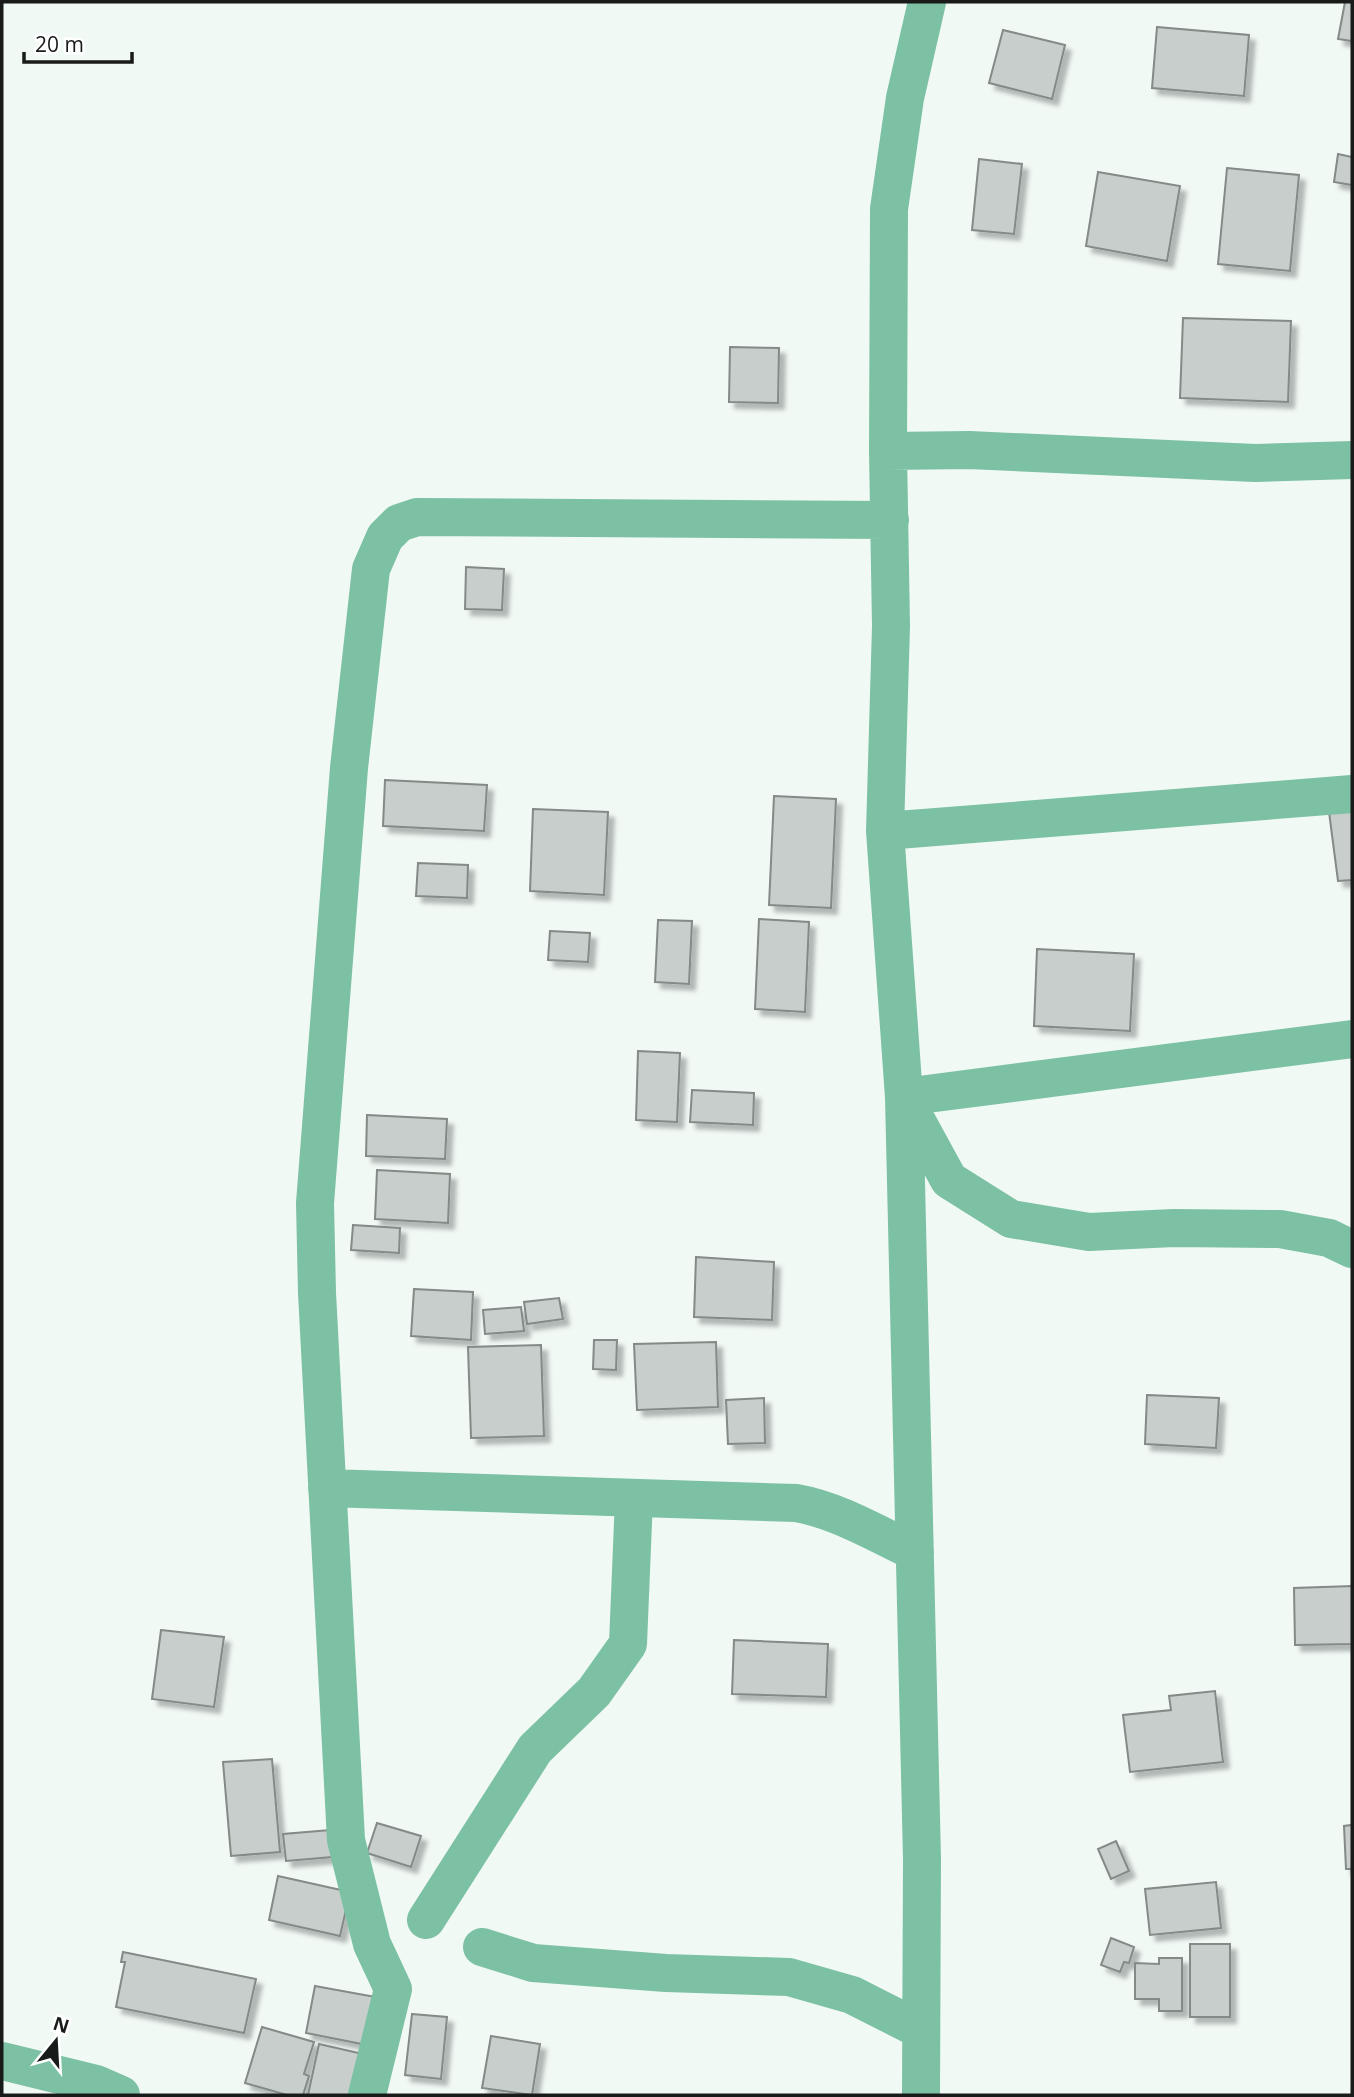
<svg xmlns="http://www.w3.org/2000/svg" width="1354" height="2097" viewBox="0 0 1354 2097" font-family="'Open Sans',sans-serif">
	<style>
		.building { fill: #c7cecb; stroke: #838a87; stroke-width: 2; filter: url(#shadow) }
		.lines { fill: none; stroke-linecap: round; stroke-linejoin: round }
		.street { stroke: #7cc1a3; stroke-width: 38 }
	</style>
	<defs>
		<filter id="shadow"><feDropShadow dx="6" dy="6" stdDeviation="2" flood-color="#0004"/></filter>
	</defs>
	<rect width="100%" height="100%" fill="#f1f9f5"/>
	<path class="building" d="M1345 2H1352V41L1338 39Z
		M1157 27 1249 35 1244 96 1152 88Z
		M1003 30 1065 45 1052 99 989 83Z
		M1338 154 1352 157V185L1334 182Z
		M979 159 1022 164 1014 234 972 230Z
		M1227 168 1299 175 1290 271 1218 264Z
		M1098 172 1180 186 1167 261 1086 246Z
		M1183 318 1291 321 1288 402 1180 398Z
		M730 347 779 348 778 403 729 402Z
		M466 567 504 569 502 610 465 609Z
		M385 780 487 785 484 831 383 826Z
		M774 796 836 799 831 908 769 905Z
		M533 809 608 812 604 895 530 891Z
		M1352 809V880L1338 881 1329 812Z
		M418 863 468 865 467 898 416 896Z
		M759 919 809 922 805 1012 755 1009Z
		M658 920 692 921 689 984 655 982Z
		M550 931 590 933 588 962 548 960Z
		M1037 949 1134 954 1130 1031 1034 1026Z
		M638 1051 680 1053 677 1122 636 1120Z
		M692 1090 754 1093 753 1125 690 1122Z
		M367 1115 447 1119 445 1159 366 1156Z
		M377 1170 450 1174 448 1223 375 1219Z
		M353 1225 400 1228 399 1253 351 1250Z
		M696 1257 774 1262 772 1320 694 1317Z
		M414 1289 473 1292 471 1340 411 1336Z
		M559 1298 563 1319 527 1324 524 1302Z
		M521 1307 524 1331 485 1334 483 1310Z
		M594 1340H617L616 1370 593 1369Z
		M716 1342 718 1407 637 1410 634 1344Z
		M541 1345 544 1436 471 1438 468 1347Z
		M1147 1395 1219 1398 1216 1448 1145 1444Z
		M764 1398 765 1443 728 1444 726 1400Z
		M1352 1586V1644L1295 1645 1294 1588Z
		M161 1630 224 1637 214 1707 152 1699Z
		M734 1640 828 1644 826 1697 732 1694Z
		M1215 1691 1223 1762 1130 1772 1123 1715 1171 1710 1169 1696Z
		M272 1759 280 1852 231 1856 223 1762Z
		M377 1823 421 1836 411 1867 367 1853Z
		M1352 1825V1869H1346L1344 1826Z
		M342 1829 344 1856 286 1861 283 1834Z
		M1116 1841 1129 1871 1111 1879 1098 1849Z
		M278 1876 350 1892 340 1936 269 1920Z
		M1216 1882 1221 1928 1150 1935 1145 1889Z
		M1111 1938 1134 1947 1129 1963 1124 1962 1120 1972 1101 1965Z
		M1190 1944H1230V2017H1190Z
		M123 1952 256 1979 244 2033 116 2007 125 1962H121Z
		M1159 1958H1182V2011H1159V1999H1135V1963L1159 1964Z
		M315 1986 381 1998 372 2046 306 2033Z
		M412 2014 447 2017 441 2079 405 2075Z
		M262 2027 314 2042 304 2074 309 2076 303 2095H287L245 2083Z
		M491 2036 540 2044 532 2095 482 2088Z
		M319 2044 363 2054 353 2095H308Z"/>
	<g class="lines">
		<path class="street" d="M888 451 969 450 1255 463 1352 460
			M885 831 1352 794
			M904 1097 1352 1039
			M908 1105 949 1180 1011 1219 1089 1232 1174 1228 1280 1229 1329 1238 1352 1249
			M327 1488 796 1503C837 1510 877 1534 915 1552
			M426 1920 535 1749 594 1692 628 1644 634 1498
			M482 1947 533 1963 666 1973 789 1977 852 1995 921 2030
			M2 2061 96 2084 121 2095
			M367 2095 393 1989 372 1944 346 1840 317 1293 315 1203 349 768 371 569 385 537 399 523 417 517 890 520
			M921 2095 922 1859 904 1097 885 831 891 626 888 451 889 209 905 98 927 2"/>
	</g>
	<rect width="1354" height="2097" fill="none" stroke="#181b19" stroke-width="7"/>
	<g transform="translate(56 2041) rotate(18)" stroke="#ffffff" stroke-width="5" paint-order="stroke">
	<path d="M0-5L12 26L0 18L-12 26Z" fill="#181b19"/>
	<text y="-10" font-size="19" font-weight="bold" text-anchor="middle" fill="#181b19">N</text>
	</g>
	<path d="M24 52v10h108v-10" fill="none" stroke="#181b19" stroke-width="3.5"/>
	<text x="35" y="52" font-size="21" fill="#181b19" stroke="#ffffff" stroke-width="5" paint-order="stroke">20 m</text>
</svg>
